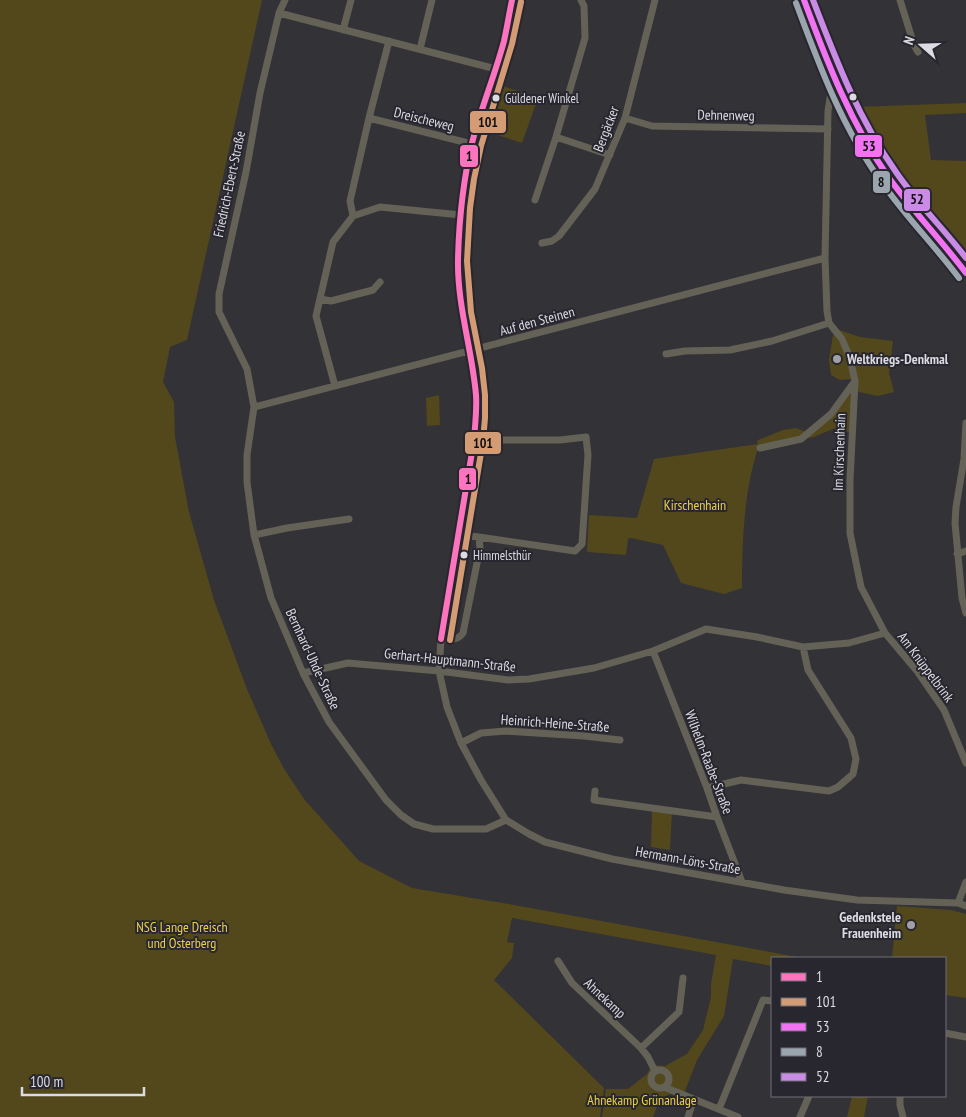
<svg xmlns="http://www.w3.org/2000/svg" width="966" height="1117" viewBox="0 0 966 1117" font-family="'PT Sans Narrow',sans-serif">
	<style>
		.green { fill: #52481b }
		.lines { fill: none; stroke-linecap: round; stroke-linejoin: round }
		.street { stroke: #646257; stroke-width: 7 }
		.secondary { stroke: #6f6d5f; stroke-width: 9 }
		.bus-1-casing { stroke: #28262f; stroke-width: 10 }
		.bus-2-casing { stroke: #28262f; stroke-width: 10 }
		.bus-3-casing { stroke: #28262f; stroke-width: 10 }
		.bus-4-casing { stroke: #28262f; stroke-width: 10 }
		.bus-5-casing { stroke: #28262f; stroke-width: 10 }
		.bus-1 { stroke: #fc73be; stroke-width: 6 }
		.bus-2 { stroke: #d39c74; stroke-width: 6 }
		.bus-3 { stroke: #f273f2; stroke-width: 6 }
		.bus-4 { stroke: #9ba5ad; stroke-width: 6 }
		.bus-5 { stroke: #ca8be6; stroke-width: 6 }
		.bus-dot { fill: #dcdbe1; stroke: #28262f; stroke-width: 2 }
		.poi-dot { fill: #a1a0a6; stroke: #28262f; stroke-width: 2 }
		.labels { text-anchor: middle; stroke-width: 4; stroke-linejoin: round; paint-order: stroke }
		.bus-label { font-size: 13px; fill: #dcdbe1; stroke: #28262f; text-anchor: start }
		.street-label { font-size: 14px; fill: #dcdbe1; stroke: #28262f }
		.poi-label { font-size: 14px; font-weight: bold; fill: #dcdbe1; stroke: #28262f; text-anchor: start }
		.park-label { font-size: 14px; fill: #edd045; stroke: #28262f }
		.line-badge { stroke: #28262f; stroke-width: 2 }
		.pale-badge-label { font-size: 14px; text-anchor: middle; font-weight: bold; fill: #111 }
	</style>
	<rect width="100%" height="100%" fill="#333237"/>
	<path class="green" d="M0 0H262L187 340 170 347 163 382 174 402 175 437 189 512 214 600 247 689 271 744 283 767 304 799 359 861 412 888 514 905 803 958H772V966L733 959 724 1016 697 1060 685 1091 676 1096 670 1094 660 1099 653 1117H602L606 1089H628L647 1074 652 1065 665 1066 687 1054 703 1030 711 997V984L716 955 512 918 507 942 514 943 512 958 494 980 604 1088 600 1117H0Z
		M500 85 538 98 522 143 485 131 491 111H494L496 105 493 104Z
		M966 103V113L925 115 931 160 966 161V258L890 167 856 107Z
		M839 330 860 337 893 341 889 373 894 392 878 396 859 392 852 379 840 380 831 375 829 360 833 335Z
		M853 387 851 433 835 428 814 437 804 439Z
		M439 395 440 425 427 426 426 398Z
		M796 428 806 432 800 437 758 447C755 459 751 472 749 484 743 518 742 554 742 588L724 594 681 583 663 545 631 538 628 539 626 555 587 552 589 515 637 518 654 459 758 444 757 443 758 440 783 430Z
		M652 810 672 812 670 850 651 847Z
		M897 906 951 910 966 914V998L945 995V958H892Z
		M852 1096H868L864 1117H847Z"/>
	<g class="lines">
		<path class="street" d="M285 0 279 13 260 93 246 172 219 294V312L247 369 254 407 247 455V482L254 535 271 598 303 673 329 722 386 800 401 815 414 824 433 829H486L506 820
			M512 0C509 18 506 35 501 52 493 79 482 104 475 131 464 173 460 216 458 259 456 306 473 351 476 398 477 412 476 426 474 440L441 639 439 671 447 707 461 743 481 780 506 820 529 834 545 842 612 859 784 890 857 900 958 903 966 906
			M900 0 914 45 918 52
			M279 13 496 69
			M343 30 351 0
			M420 49 432 0
			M838 85 830 98 828 111 825 258 827 311 829 323 842 339 850 358 855 381 850 480V533L861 587 885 633 917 671 944 710 966 763
			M369 118 472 144
			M625 118 652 126 828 129
			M556 137 585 38 584 6 581 0
			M535 200 556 137 610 155
			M353 216 350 201 369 118 389 41
			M542 243 552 241 559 236 595 189 625 118 655 0
			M320 299 331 301 373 290 380 282
			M666 354 685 351 730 350 772 341 829 323
			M335 386 316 316 333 242 353 216 380 207 461 215
			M254 407 825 258
			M966 423 964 459 956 507 955 523 962 598 966 613
			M760 448 801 439 831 414 855 381
			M254 535 287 528 349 519
			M459 535 479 537 575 551 582 544 588 455 586 437 560 440H474
			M957 554 966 551
			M441 639C450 639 458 641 463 633L480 548 479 537
			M653 651 707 788 717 817 742 882
			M303 673 348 663 439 671 508 680 529 679 594 668 653 651 706 629 757 637 803 647 849 643 885 633
			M461 743 481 733 506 731 584 736 620 740
			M707 788 741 780 829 791 838 787 853 774 856 759 851 738 808 670 803 647
			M595 791 594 800 717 817
			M958 903 966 882
			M558 961 572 983 641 1048 648 1057 655 1071
			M945 1033 966 1037
			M641 1048 679 1012 683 978
			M651 1079a9 9 0 1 1 18 0a9 9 0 1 1-18 0Z
			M664 1087 738 1117
			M900 1096V1105L903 1117
			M719 1109 763 1000 772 1001
			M688 1117 694 1099
			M800 1117 809 1096"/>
		<path class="secondary" d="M804 0C826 60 852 126 889 178 913 211 942 240 966 273"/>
		<g class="bus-1-casing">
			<path id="bus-1" d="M441 639 474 440C475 425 477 410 476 395 472 349 457 305 458 259 459 220 463 181 472 143 481 108 495 75 504 41 507 28 509 14 512 0"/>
		</g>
		<g class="bus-2-casing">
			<path id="bus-2" d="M450 640 483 441 485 418V395L482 368 471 312 467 261 470 208 474 179 481 146 512 44 521 2"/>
		</g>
		<g class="bus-3-casing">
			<path id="bus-3" d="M804 0C827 62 851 124 889 178 913 211 942 241 966 273"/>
		</g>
		<g class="bus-4-casing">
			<path id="bus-4" d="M796 3C819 65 843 130 883 184 906 217 935 246 959 278"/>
		</g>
		<g class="bus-5-casing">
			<path id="bus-5" d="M813 0C836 60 859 120 896 172 917 203 944 229 966 258"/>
		</g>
		<use href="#bus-1" class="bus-1"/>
		<use href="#bus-2" class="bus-2"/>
		<use href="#bus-3" class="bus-3"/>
		<use href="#bus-4" class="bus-4"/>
		<use href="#bus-5" class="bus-5"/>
	</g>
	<g class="bus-dot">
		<circle cx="853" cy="97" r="4.5"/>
		<circle cx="496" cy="98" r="4.5"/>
		<circle cx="464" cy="555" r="4.5"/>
	</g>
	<g class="poi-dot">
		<circle cx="837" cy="359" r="5"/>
		<circle cx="911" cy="925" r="5"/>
	</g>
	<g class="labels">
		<g class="bus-label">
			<text x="505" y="103">Güldener Winkel</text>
			<text x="473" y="560">Himmelsthür</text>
		</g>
		<g class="street-label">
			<text transform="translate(726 115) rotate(1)" y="5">Dehnenweg</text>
			<text transform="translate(424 119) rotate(14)" y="5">Dreischeweg</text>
			<text transform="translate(606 129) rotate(-69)" y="5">Bergäcker</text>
			<text transform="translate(229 184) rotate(-78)" y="5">Friedrich-Ebert-Straße</text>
			<text transform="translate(537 321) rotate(-15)" y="5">Auf den Steinen</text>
			<text transform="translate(839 452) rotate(-88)" y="5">Im Kirschenhain</text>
			<text transform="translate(313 659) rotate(65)" y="5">Bernhard-Uhde-Straße</text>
			<text transform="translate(450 660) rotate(6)" y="5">Gerhart-Hauptmann-Straße</text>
			<text transform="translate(926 667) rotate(53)" y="5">Am Knüppelbrink</text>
			<text transform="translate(555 723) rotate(4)" y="5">Heinrich-Heine-Straße</text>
			<text transform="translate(709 762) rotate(69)" y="5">Wilhelm-Raabe-Straße</text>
			<text transform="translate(688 860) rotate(10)" y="5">Hermann-Löns-Straße</text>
			<text transform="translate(605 998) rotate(43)" y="5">Ahnekamp</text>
		</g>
		<g class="poi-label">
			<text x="847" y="364">Weltkriegs-Denkmal</text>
			<text x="901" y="922" text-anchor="end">Gedenkstele<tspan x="901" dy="16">Frauenheim</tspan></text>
		</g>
		<g class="park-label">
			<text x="695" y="510">Kirschenhain</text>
			<text x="182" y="932">NSG Lange Dreisch<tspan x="182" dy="16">und Osterberg</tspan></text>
			<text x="642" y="1105">Ahnekamp Grünanlage</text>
		</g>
	</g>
	<g class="line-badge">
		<rect x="469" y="110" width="38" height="24" rx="5" fill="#d39c74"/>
		<rect x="854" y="134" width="29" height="24" rx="5" fill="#f273f2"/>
		<rect x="459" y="144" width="20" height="24" rx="5" fill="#fc73be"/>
		<rect x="872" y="170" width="19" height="24" rx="5" fill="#9ba5ad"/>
		<rect x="903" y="188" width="28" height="24" rx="5" fill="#ca8be6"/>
		<rect x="464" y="431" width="38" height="24" rx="5" fill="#d39c74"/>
		<rect x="458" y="467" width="19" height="24" rx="5" fill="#fc73be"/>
	</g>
	<g class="pale-badge-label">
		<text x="488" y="127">101</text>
		<text x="869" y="151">53</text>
		<text x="469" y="161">1</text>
		<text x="881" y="187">8</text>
		<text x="917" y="204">52</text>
		<text x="483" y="448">101</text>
		<text x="468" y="484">1</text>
	</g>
	<rect x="771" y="957" width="175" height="140" fill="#28262f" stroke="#706e76"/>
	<rect x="781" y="973" width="25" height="8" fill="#fc73be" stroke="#706e76"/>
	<text x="816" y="982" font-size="15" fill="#dcdbe1">1</text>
	<rect x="781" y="998" width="25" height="8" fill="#d39c74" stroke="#706e76"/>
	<text x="816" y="1007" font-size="15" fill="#dcdbe1">101</text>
	<rect x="781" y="1023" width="25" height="8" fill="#f273f2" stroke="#706e76"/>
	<text x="816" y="1032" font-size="15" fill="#dcdbe1">53</text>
	<rect x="781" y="1048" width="25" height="8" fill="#9ba5ad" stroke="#706e76"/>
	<text x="816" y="1057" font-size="15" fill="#dcdbe1">8</text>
	<rect x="781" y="1073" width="25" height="8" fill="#ca8be6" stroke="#706e76"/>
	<text x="816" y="1082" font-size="15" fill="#dcdbe1">52</text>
	<g transform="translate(921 45) rotate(290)" stroke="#28262f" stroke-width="4" paint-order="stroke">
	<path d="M0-4L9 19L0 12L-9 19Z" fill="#dcdbe1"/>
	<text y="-8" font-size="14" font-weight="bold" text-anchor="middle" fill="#dcdbe1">N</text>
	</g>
	<path d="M22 1087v8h122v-8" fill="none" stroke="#dcdbe1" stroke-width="2.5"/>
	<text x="30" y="1087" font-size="15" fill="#dcdbe1" stroke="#28262f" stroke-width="4" paint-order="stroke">100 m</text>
</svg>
